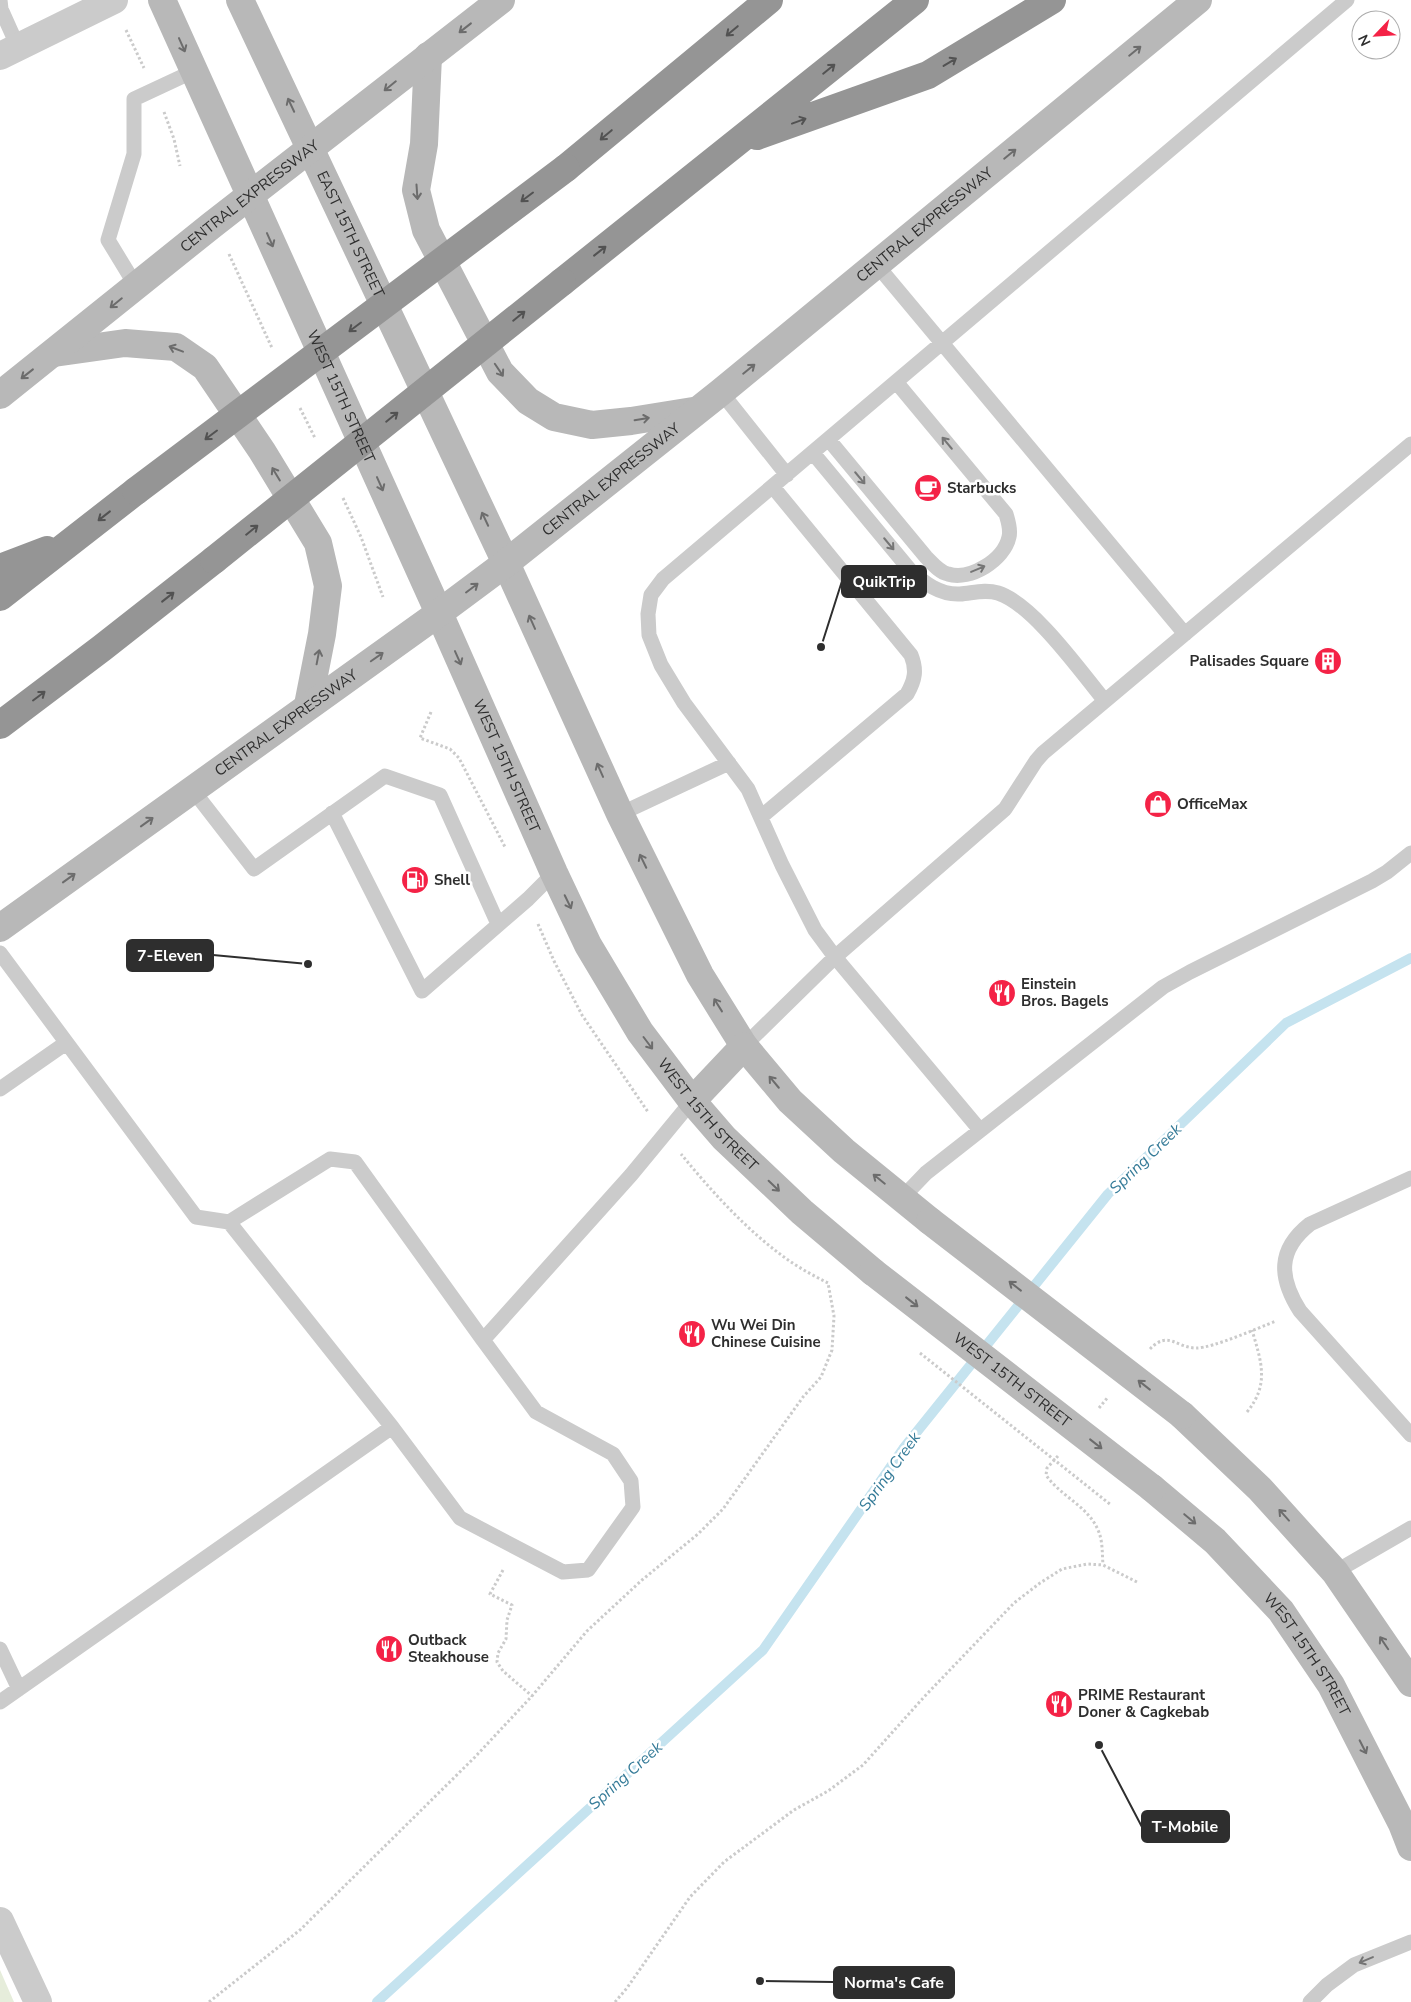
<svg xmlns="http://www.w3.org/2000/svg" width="1411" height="2002" viewBox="0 0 1411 2002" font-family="'Nunito Sans',sans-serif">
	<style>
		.green { fill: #e6eddb }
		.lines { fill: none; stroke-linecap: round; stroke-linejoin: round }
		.stream { stroke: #c5e3ef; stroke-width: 10 }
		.path { stroke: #cbcbcb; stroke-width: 3; stroke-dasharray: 2.5 2.5; stroke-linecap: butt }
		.lane { stroke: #cbcbcb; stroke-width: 15 }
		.street { stroke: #cbcbcb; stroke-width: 28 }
		.secondary { stroke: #b8b8b8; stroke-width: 28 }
		.highway { stroke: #959595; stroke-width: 28 }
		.path-bridge { stroke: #cbcbcb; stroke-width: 3; stroke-dasharray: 2.5 2.5; stroke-linecap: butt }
		.secondary-bridge { stroke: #b8b8b8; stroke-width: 28 }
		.highway-bridge { stroke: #959595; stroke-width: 28 }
		.oneway { stroke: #6c6c6c }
		.oneway2 { stroke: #525252 }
		.oneway3 { stroke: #757575 }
		.labels { text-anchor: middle; stroke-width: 5; stroke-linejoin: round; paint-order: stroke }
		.street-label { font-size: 15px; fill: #2e2e2e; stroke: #fff }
		.poi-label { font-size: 15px; font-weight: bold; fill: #2e2e2e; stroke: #fff; text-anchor: start }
		.water-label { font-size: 16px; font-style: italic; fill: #357b98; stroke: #fff }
		.leader { fill: none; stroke: #2e2e2e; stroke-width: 2 }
		.callout-dot { fill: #2e2e2e; stroke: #fff; stroke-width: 2 }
		.callout { fill: #2e2e2e; stroke: #2e2e2e; stroke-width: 2 }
		.callout-label { font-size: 16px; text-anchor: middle; font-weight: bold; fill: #fff }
	</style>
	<rect width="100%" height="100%" fill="#fff"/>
	<path class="green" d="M0 1970 14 2002H0Z"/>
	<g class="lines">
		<path class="stream" d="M377 2002 763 1650 903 1449 1108 1194 1286 1023 1411 958"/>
		<path class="path" d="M126 30 144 68
			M164 112 174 139 180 166
			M229 254 272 348
			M300 408 315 438
			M343 498 361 537 383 597
			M431 712 420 738 450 749 459 758 505 847
			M538 924 554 961 582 1015 648 1112
			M1150 1349C1168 1330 1177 1348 1196 1348 1213 1348 1258 1328 1276 1321
			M1099 1408 1108 1397
			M1247 1412C1270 1384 1261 1361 1252 1330
			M1058 1456 1047 1468 1046 1475C1060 1496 1088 1506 1098 1530 1103 1541 1102 1553 1103 1565
			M503 1570 490 1594 512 1605 507 1620 506 1639 498 1653 497 1662 503 1671 532 1696
			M209 2002 300 1930 475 1757 532 1696 587 1631 642 1580 698 1534 723 1509 803 1397 821 1377 832 1350 834 1316 828 1283C816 1277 803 1270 791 1262 749 1233 713 1193 681 1154
			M615 2002 627 1988 690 1897 724 1862 794 1810 828 1791 863 1765 924 1697 1014 1603 1040 1583 1062 1569 1087 1564 1103 1565 1137 1582"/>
		<path class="lane" d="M0 0 1 9 18 47
			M876 264 1185 634
			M136 286 108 240 134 154V99L194 71
			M721 392 787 475
			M829 440 926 557C932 563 939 572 948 574 970 581 1004 560 1009 537 1011 529 1008 521 1006 514L897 383
			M813 453 910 570C924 583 940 595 960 594 973 593 985 589 998 593 1033 604 1081 672 1105 701
			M192 789 254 869 385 776 440 795 498 924
			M332 813 422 991 528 899 554 873
			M620 814 729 763
			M761 817 907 694C915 680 917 670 911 655L773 487
			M0 953 196 1217 229 1222 330 1159 355 1162 483 1340
			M744 1046 835 957 1005 809 1036 761 1043 753 1411 444
			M0 1089 66 1043
			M980 1130 835 957 815 930 782 865 748 789 684 703 661 665 649 635 648 614 651 595 663 579 1347 0
			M1411 1178 1310 1224C1277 1250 1279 1278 1300 1311L1411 1435
			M902 1198 926 1173 1163 987 1190 972 1372 881 1387 872 1411 853
			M229 1222 392 1427
			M1335 1572 1411 1528
			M0 1649 19 1689
			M0 1702 392 1427 460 1518 563 1572 588 1570 633 1507 631 1481 613 1454 536 1412 483 1340 631 1175 692 1101
			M1310 2002 1327 1985 1354 1965 1411 1942"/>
		<path class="street" d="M0 56 114 0
			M0 1921 38 2002"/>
		<g class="secondary">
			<path id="s1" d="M162 0 439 613 554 873 588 945 640 1032 692 1101 724 1138 802 1212 873 1272"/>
			<path id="s2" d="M240 0 506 563 620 814 700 975 744 1046 790 1101 844 1151 930 1221"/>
			<path d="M428 56 424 144 416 190 426 230 500 372 528 401 554 417 592 425 631 421 693 411"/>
			<path d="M54 353 125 343 150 345 176 347 205 367 262 451 318 543 328 586 322 634 308 705"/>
			<path id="s3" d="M0 395 212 225 501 0"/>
			<path id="s4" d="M0 928 439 613 506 563 721 392 1198 0"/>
			<path d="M692 1101 744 1046"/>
			<path d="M1182 1415 1260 1489 1335 1572 1411 1683"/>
			<path id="s5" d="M1152 1488 1215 1541 1281 1611 1331 1685 1402 1824 1411 1847"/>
		</g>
		<path class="highway" d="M757 136 928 75 1052 0
			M566 168 769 0
			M562 282 915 0
			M0 568 47 550
			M0 597 136 491
			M0 725 102 648 214 560"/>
		<path class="path-bridge" d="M920 1353 1111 1505"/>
		<g class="secondary-bridge">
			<path d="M930 1221 1182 1415"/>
			<path id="s6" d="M873 1272 1152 1488"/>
		</g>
		<path class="highway-bridge" d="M136 491 566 168
			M214 560 562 282"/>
	</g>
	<defs><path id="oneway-shaft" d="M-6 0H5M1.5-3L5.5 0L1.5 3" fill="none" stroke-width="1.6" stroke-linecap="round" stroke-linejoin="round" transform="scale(1.25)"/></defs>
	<g class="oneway">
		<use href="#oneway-shaft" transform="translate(465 28) rotate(142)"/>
		<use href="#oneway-shaft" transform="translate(182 45) rotate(66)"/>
		<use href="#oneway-shaft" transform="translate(1135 51) rotate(-39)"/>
		<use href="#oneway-shaft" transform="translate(390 86) rotate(141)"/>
		<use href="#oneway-shaft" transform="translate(291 105) rotate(-115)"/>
		<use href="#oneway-shaft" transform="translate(1010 154) rotate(-39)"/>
		<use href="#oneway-shaft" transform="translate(417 192) rotate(86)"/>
		<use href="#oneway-shaft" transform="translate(270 240) rotate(66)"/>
		<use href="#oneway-shaft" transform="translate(116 303) rotate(141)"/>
		<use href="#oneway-shaft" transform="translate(176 349) rotate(-159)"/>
		<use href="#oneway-shaft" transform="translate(749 369) rotate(-39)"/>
		<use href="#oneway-shaft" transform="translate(499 370) rotate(56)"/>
		<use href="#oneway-shaft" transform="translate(27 374) rotate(142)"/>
		<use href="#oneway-shaft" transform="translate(642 419) rotate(-9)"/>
		<use href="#oneway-shaft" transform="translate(276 474) rotate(-121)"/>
		<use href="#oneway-shaft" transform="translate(380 484) rotate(66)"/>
		<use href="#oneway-shaft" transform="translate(485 519) rotate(-115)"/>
		<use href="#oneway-shaft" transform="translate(472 588) rotate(-37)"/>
		<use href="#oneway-shaft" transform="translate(532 622) rotate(-114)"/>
		<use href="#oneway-shaft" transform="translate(318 657) rotate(-79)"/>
		<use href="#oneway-shaft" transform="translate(377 657) rotate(-35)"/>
		<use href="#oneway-shaft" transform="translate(458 658) rotate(66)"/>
		<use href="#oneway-shaft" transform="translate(600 770) rotate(-114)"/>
		<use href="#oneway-shaft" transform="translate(147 822) rotate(-36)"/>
		<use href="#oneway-shaft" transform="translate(643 861) rotate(-116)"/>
		<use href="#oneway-shaft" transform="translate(69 878) rotate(-36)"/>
		<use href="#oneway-shaft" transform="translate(568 902) rotate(64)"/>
		<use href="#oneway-shaft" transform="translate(718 1005) rotate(-122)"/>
		<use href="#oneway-shaft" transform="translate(648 1043) rotate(53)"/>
		<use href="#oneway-shaft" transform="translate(774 1082) rotate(-130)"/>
		<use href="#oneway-shaft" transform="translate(879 1179) rotate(-141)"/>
		<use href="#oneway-shaft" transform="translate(774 1186) rotate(44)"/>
		<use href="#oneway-shaft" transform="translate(1015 1286) rotate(-142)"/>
		<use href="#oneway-shaft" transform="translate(912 1302) rotate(38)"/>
		<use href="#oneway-shaft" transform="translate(1144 1385) rotate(-142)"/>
		<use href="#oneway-shaft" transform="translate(1096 1444) rotate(38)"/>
		<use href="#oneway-shaft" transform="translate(1284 1515) rotate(-132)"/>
		<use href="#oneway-shaft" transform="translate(1190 1519) rotate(40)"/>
		<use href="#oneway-shaft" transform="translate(1384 1643) rotate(-124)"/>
		<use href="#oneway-shaft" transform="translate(1363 1747) rotate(63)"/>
	</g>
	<g class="oneway2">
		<use href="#oneway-shaft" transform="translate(732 31) rotate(140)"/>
		<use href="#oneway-shaft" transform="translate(950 62) rotate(-31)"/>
		<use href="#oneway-shaft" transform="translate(829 69) rotate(-39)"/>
		<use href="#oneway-shaft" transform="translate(799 121) rotate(-20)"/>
		<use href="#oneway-shaft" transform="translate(606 135) rotate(140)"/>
		<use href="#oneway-shaft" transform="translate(527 197) rotate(143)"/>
		<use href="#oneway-shaft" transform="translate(600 251) rotate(-38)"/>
		<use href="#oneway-shaft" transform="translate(519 316) rotate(-39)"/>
		<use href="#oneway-shaft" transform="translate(355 327) rotate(143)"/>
		<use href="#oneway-shaft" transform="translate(392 417) rotate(-39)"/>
		<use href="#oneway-shaft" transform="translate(211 435) rotate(143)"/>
		<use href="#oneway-shaft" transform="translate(104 516) rotate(142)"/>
		<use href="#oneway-shaft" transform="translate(252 530) rotate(-39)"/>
		<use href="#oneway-shaft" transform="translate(168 597) rotate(-38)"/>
		<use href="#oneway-shaft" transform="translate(39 696) rotate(-37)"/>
	</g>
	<g class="oneway3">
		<use href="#oneway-shaft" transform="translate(947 443) rotate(-130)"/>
		<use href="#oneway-shaft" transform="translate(860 478) rotate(50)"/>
		<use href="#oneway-shaft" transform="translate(889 544) rotate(50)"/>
		<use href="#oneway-shaft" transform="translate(978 569) rotate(-23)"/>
		<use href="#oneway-shaft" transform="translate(1366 1960) rotate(157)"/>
	</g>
	<defs>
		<g id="cafe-disc" transform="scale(1.4375)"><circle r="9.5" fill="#f42246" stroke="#fff"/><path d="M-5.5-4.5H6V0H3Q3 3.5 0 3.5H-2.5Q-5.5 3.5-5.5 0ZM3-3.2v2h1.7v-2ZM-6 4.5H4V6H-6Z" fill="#fff"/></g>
		<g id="building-disc" transform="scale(1.4375)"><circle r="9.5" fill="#f42246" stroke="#fff"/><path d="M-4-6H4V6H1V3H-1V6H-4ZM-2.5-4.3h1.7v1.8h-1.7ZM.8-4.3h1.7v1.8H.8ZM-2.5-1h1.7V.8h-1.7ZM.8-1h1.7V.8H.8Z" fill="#fff"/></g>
		<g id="shop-disc" transform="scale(1.4375)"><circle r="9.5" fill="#f42246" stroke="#fff"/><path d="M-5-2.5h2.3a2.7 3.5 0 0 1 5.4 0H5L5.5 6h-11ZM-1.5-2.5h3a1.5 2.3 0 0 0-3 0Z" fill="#fff"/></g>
		<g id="fuel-disc" transform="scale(1.4375)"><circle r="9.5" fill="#f42246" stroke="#fff"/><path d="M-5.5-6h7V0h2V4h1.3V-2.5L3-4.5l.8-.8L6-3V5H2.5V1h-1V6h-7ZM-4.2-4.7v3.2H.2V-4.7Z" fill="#fff"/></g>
		<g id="restaurant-disc" transform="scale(1.4375)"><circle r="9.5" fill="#f42246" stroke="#fff"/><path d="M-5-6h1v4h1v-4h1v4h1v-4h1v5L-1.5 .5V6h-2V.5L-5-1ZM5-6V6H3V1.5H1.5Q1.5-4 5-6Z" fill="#fff"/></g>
	</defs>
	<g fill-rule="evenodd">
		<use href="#cafe-disc" x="928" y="488"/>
		<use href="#building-disc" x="1328" y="661"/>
		<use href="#shop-disc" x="1158" y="804"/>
		<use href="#fuel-disc" x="415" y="880"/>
		<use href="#restaurant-disc" x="1002" y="993"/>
		<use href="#restaurant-disc" x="692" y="1334"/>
		<use href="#restaurant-disc" x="389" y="1649"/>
		<use href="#restaurant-disc" x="1059" y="1704"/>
	</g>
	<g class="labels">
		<g class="street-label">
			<text dy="5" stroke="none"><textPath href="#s3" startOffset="319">CENTRAL EXPRESSWAY</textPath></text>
			<text dy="5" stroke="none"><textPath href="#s4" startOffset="1162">CENTRAL EXPRESSWAY</textPath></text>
			<text dy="5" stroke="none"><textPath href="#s2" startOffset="259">EAST 15TH STREET</textPath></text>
			<text dy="5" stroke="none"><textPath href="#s1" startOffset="435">WEST 15TH STREET</textPath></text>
			<text dy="5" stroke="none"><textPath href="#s4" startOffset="758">CENTRAL EXPRESSWAY</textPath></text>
			<text dy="5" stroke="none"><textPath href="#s4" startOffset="352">CENTRAL EXPRESSWAY</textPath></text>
			<text dy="5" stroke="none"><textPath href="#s1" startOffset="840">WEST 15TH STREET</textPath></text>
			<text dy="5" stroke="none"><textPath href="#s1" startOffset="1245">WEST 15TH STREET</textPath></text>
			<text dy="5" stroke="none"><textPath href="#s6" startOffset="176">WEST 15TH STREET</textPath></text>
			<text dy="5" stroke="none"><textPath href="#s5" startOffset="229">WEST 15TH STREET</textPath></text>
		</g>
		<g class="poi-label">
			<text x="947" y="493">Starbucks</text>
			<text x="1309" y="666" text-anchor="end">Palisades Square</text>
			<text x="1177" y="809">OfficeMax</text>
			<text x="434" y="885">Shell</text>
			<text x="1021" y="989">Einstein<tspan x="1021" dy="17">Bros. Bagels</tspan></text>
			<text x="711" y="1330">Wu Wei Din<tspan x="711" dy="17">Chinese Cuisine</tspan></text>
			<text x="408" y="1645">Outback<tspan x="408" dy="17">Steakhouse</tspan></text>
			<text x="1078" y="1700">PRIME Restaurant<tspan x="1078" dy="17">Doner &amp; Cagkebab</tspan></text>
		</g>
		<g class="water-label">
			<text transform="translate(1145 1158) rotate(-44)" y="6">Spring Creek</text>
			<text transform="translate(889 1471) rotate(-54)" y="6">Spring Creek</text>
			<text transform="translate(625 1775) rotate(-42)" y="6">Spring Creek</text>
		</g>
	</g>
	<path class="leader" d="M821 647L842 581M308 964L213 955M1099 1745L1142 1827M760 1981L834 1982"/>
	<g class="callout-dot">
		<circle cx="821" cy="647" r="5"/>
		<circle cx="308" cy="964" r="5"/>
		<circle cx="1099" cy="1745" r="5"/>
		<circle cx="760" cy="1981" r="5"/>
	</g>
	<g class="callout">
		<rect x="842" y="566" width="84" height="31" rx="5"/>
		<rect x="127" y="940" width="86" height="31" rx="5"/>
		<rect x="1142" y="1811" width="87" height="31" rx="5"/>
		<rect x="834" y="1967" width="120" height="31" rx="5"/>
	</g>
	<g class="callout-label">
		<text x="884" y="587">QuikTrip</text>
		<text x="170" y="961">7-Eleven</text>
		<text x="1185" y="1832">T-Mobile</text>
		<text x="894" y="1988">Norma's Cafe</text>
	</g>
	<g transform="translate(1376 35) rotate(245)"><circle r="24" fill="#ffffff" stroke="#ababab"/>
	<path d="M0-4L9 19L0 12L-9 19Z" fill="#f42246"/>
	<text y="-8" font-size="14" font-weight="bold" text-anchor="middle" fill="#2e2e2e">N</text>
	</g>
</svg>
